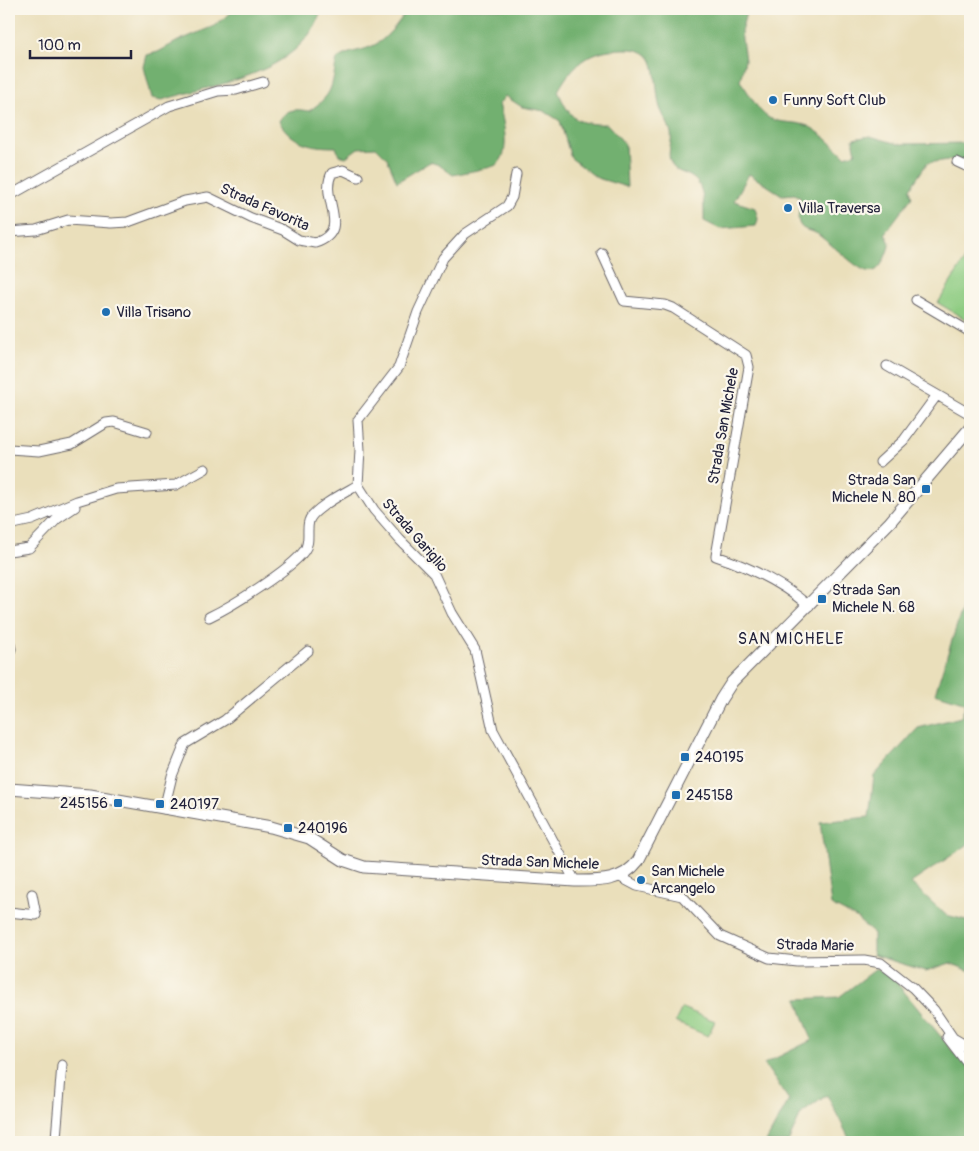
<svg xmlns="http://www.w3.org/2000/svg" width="979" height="1151" viewBox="0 0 979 1151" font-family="Pangolin,sans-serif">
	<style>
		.green { fill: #8ecc82; stroke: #58775e }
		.forest { fill: #72b070; stroke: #4a6956 }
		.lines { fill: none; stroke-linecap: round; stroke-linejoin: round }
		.street-casing { stroke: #686468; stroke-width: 11 }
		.secondary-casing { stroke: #686468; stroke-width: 13 }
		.street { stroke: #fff; stroke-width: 9 }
		.secondary { stroke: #fff; stroke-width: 11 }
		.poi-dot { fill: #1f6fb2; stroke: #fbf7ec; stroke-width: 2 }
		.labels { text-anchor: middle; stroke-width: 4.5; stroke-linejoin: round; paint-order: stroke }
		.poi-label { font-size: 15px; fill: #22223b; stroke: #fbf7ec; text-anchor: start }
		.street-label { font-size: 15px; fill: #22223b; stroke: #fbf7ec }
		.neighbourhood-label { font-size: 16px; letter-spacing: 1px; fill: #22223b; stroke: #fbf7ec }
	</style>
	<rect width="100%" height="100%" fill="#fbf7ec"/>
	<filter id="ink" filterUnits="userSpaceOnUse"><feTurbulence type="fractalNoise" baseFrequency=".02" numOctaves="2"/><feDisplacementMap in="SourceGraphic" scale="10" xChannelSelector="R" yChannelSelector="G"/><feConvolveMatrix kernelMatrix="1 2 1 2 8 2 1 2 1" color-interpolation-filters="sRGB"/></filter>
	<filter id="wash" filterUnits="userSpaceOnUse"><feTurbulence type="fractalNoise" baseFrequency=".0096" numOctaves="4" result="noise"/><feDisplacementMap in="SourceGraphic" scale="20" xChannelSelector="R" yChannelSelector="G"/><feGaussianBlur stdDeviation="1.12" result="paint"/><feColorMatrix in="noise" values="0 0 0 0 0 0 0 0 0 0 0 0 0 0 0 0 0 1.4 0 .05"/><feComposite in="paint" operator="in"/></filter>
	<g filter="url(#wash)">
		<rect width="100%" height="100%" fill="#eadfbb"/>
		<path class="green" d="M970 251V322L938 303Z
			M682 1008 715 1021 708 1036 675 1022Z"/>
		<path class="forest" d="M236 9H322C301 75 219 83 162 100L152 98 144 67 147 55 158 52 178 41 214 26Z
			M408 9H747L741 32 745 60 740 81C750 93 756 110 769 118 781 124 795 121 808 126 821 132 834 146 845 156L856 153 853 139 870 136 898 144 970 143V165L956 159 927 163 910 189 912 197 885 233 890 243C878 284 867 275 841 253 834 247 827 242 820 236 814 230 804 232 800 225 796 219 800 206 801 198L795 194 782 195 749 174 734 201 755 208 758 219 756 226 720 229 704 221C704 208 705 186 693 178 685 172 675 173 671 163 666 153 673 143 671 133 669 123 661 114 659 104 652 64 662 44 609 50 584 54 570 69 558 91 570 118 575 125 607 124L625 144 627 187 597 178 571 158 560 121 544 111 522 107 505 96 499 104C503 119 512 155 496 165 492 168 461 173 453 175L439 165 430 162 397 182 387 158 376 147 358 148 346 157 339 155 336 147C312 147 292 144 279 121 287 108 295 109 309 111 334 94 331 87 337 59 348 51 358 52 370 47 386 41 398 23 408 9Z
			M970 593V843L911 883 946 915 970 921V971L950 963 926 971 873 955V933L856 918 831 905 820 822 869 817 874 776 918 728 961 717 966 703 935 693 964 603Z
			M876 969 892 977 956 1055 970 1038V1142H851L827 1095 801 1114 788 1142H766L789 1100 764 1064 812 1040 797 999 839 997Z"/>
	</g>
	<g filter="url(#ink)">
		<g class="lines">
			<g class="street-casing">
				<path id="street" d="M957 162 970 168
					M516 174 512 197 507 206 465 234 443 258 418 312 399 367 358 420 360 450 358 485 374 510 400 540 434 574 452 613 475 650 493 730 575 881
					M9 196 169 106 218 91 236 90 263 82
					M9 232 36 230 68 220 111 223 128 222 185 201 208 197 251 218 283 230 299 240 315 243C354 230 318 198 332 173L343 170 358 177
					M602 253 624 301 665 305 673 308 746 355 749 367 716 556C749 567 782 583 809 606
					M916 300 970 332
					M887 366 970 414
					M9 449 39 451 72 444 106 423 114 422 147 432
					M880 462 904 440 937 395
					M9 525 32 520 77 501 116 489 176 485 205 469
					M9 551 29 548 57 519 75 507
					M209 617C232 606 290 570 304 551 311 542 306 531 309 521 312 509 346 492 358 485
					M9 640 11 649 9 654
					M164 809 172 776 185 744 225 720 308 651
					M620 877 637 886 682 896 720 936 769 958 797 961 864 960 881 963 913 988 934 1010 953 1038 970 1048
					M9 912 36 915 32 894
					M947 1037 970 1067
					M37 1142 56 1138 62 1065"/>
			</g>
			<g class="secondary-casing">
				<path id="secondary" d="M9 789 90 795 271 827 309 838 343 860 364 867 575 881C600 881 622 882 638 861L721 699 732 682 890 522 970 428"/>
			</g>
			<use href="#street" class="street"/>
			<use href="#secondary" class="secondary"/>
		</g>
	</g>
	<g class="poi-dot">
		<circle cx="773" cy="100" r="5"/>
		<circle cx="788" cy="208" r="5"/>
		<circle cx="106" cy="312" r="5"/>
		<rect x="921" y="484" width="10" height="10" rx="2.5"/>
		<rect x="817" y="594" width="10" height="10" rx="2.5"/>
		<rect x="680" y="752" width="10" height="10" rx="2.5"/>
		<rect x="671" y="790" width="10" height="10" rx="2.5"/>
		<rect x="113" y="798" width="10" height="10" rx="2.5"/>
		<rect x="155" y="799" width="10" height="10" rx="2.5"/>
		<rect x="283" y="823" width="10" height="10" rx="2.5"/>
		<circle cx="641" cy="880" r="5"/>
	</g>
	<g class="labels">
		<g class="poi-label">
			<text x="783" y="105">Funny Soft Club</text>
			<text x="798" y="213">Villa Traversa</text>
			<text x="116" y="317">Villa Trisano</text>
			<text x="916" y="485" text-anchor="end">Strada San<tspan x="916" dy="17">Michele N. 80</tspan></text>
			<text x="832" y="595">Strada San<tspan x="832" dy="17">Michele N. 68</tspan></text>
			<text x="695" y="762">240195</text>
			<text x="686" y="800">245158</text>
			<text x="108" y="808" text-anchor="end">245156</text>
			<text x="170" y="809">240197</text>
			<text x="298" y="833">240196</text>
			<text x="651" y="876">San Michele<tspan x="651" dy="17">Arcangelo</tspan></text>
		</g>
		<g class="street-label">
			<text transform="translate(265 207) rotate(24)" y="5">Strada Favorita</text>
			<text transform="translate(723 426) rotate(-80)" y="5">Strada San Michele</text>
			<text transform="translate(415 535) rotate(49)" y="5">Strada Gariglio</text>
			<text transform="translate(540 862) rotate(2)" y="5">Strada San Michele</text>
			<text transform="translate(815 945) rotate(1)" y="5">Strada Marie</text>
		</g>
		<g class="neighbourhood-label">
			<text x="791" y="644">SAN MICHELE</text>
		</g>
	</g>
	<rect width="979" height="1151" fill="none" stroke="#fbf7ec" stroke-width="30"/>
	<path d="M30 50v8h101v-8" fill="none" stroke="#22223b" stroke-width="2.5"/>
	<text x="38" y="50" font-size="15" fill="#22223b" stroke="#fbf7ec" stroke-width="4" paint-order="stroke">100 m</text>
</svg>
